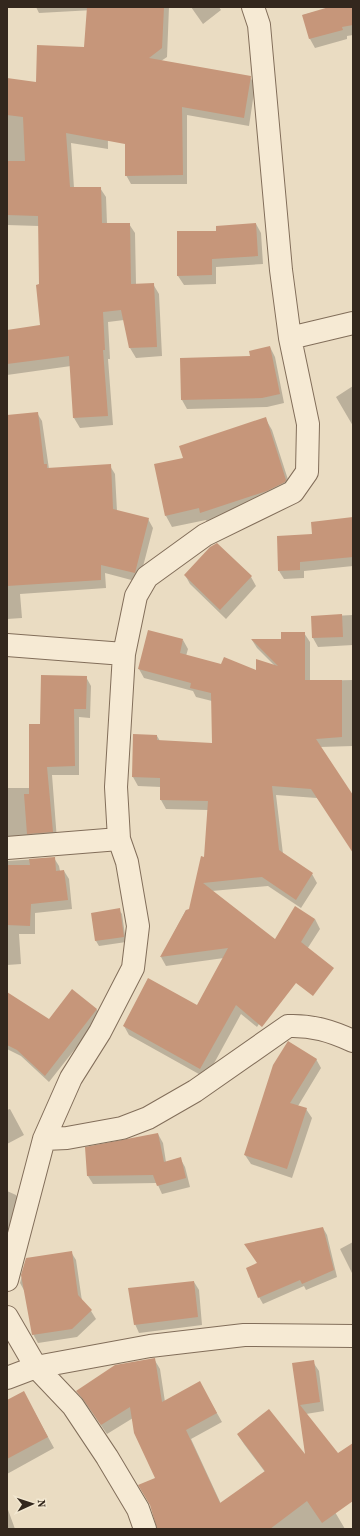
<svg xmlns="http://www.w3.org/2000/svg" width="360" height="1536" viewBox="0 0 360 1536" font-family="'Source Serif 4',serif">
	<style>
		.shadow { fill: #0003 }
		.building { fill: #c6967a }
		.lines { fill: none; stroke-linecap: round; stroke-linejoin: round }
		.minor-casing { stroke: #826e5a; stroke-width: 24 }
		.minor { stroke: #f6ead4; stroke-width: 22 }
	</style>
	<rect width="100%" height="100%" fill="#eadcc2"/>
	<path class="shadow" d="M36 7H93V10L39 13Z
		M142 7H169L167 57 161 61 250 77 255 86 249 126 187 115V184H131L126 175Z
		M191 7H219L221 10 203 24Z
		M333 7H353V35L347 36V39L315 48 310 39 303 15Z
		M107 66 108 149 71 143 74 188H100L106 197 107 224H129L135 233 136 284H153L159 294 162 356 136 358 130 348 124 320 108 322 110 359H108L113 425 80 428 74 418 71 366 7 375V331L41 326 39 226 7 225V79L37 83Z
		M256 224 261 233 263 264 216 267V284L184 285 178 276 217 232Z
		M270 347 275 357 284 403 267 407 187 409 182 400Z
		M353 386V426L336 397Z
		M37 413 42 421 49 469 110 466 115 474 117 511 148 519 153 528 139 582 105 573 106 588 20 594 22 618 7 619V416Z
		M265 418 272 430 292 492 208 524 206 520 172 527 166 516 184 459Z
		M353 518V566L304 571V578L284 579 279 571 313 535Z
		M185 575 251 577 256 586 226 619 190 584Z
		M353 615V645L318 647 313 638 312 617Z
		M304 633 310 642V681L353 680V746L320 747 353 798V845L317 798 276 795 283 854 312 874 317 883 301 908 268 886 212 891 275 940 315 919 320 929 257 1027 241 1014 206 1078 129 1035 124 1026 197 1006 224 958 166 966 161 957 186 910H190L205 858 208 810 166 809 161 800V787L138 786 133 777 157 736 160 741 213 744 212 701 196 697 193 691 144 678 139 669 183 640 188 649 186 656 221 666 257 671 275 666 257 648 252 640H282Z
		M86 677 91 686 90 718 79 717V775H52L57 840 7 846V788H30L41 725Z
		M54 858 59 866 60 871H64L69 879 72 909 35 913V934H19L21 964 7 965V861Z
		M119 910 122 914 126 942 99 946 96 941 92 914Z
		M72 991 97 1010 101 1016 49 1082 21 1056 7 1049V1015L49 1020Z
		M316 1059 321 1068 298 1106 306 1109 312 1118 292 1178 251 1164 245 1155Z
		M10 1109 24 1135 7 1144V1110Z
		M158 1134 163 1143 166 1162 180 1158 185 1167 190 1187 162 1194 157 1183 93 1184 88 1176Z
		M7 1191 16 1195 22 1205 7 1258Z
		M323 1228 327 1235 337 1277 306 1290 304 1286 263 1304 259 1297Z
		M353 1242V1275L340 1249Z
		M71 1252 76 1260 82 1301 91 1311 96 1319 77 1337 38 1343 33 1334 25 1292 20 1283 27 1259Z
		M194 1282 199 1290 202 1325 139 1333 135 1324Z
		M154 1359 160 1369 165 1402 205 1392 222 1422 191 1439 221 1504 265 1472 244 1444 238 1435 292 1439 345 1529H158L157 1478 133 1418 107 1434 77 1391Z
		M313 1362 319 1371 324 1411 306 1414 338 1455 353 1449V1502L312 1466 306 1456 293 1364Z
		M7 1401 30 1404 54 1448 7 1474Z
		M7 1507 15 1529H7Z"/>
	<path class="building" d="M87 7H164L162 48 149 58 251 76 244 118 182 107 183 175 125 176V144L66 133 70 187H101L102 223H130L131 284 154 283 157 347 129 348 121 310 103 312 105 350H103L108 416 73 418 69 356 7 364V330L40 325 36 285 39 284 38 216 7 215V161H25L23 117 7 115V78L36 82 37 45 84 47Z
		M329 7H353V25L342 27 343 30 309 39 302 15Z
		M256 223 258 256 212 259V275L177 276V231H216V226Z
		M270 346 280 394 262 398 181 400 180 358 250 356 249 351Z
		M38 412 44 464H47V468L111 464 113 509 149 518 135 573 101 565V580L7 586V415Z
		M266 417 286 480 285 482 267 491 200 513 199 508 165 516 154 464 183 458 179 446Z
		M353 517V557L300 562V570L278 571 277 536 312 534 311 522Z
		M217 543 252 576 220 610 184 575 210 547Z
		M342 614 343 637 312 638 311 616Z
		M148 630 183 639 180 653 221 664 224 657 256 670V659L278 666 251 639H281V632H305V680H342V737L316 739 353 795V853L311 789 272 786 279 850 313 873 296 900 262 877 203 883 275 939 295 906 315 919 301 942 334 968 313 996 296 983 262 1027 236 1005 200 1069 123 1026 148 978 197 1005 228 948 160 957 186 910 189 909 201 856 204 857 208 801 160 800V778L132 777 133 734 157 735V740L212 743 211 693 190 688 191 683 138 669Z
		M41 675 87 676 86 709H74L75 766 47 767 53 832 27 834 24 794H29V724H40Z
		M55 857 56 871 64 870 68 900 31 904 30 926 7 925V865H30L29 859Z
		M120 908 124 937 95 941 91 913Z
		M72 989 97 1009 45 1076 17 1050 7 1045V992L49 1019Z
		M288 1041 317 1059 290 1103 307 1108 287 1169 244 1155 273 1065Z
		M158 1133 164 1162 181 1157 186 1178 157 1186 153 1175 87 1176 85 1147Z
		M323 1227 334 1270 302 1284 300 1280 258 1298 246 1268 257 1263 244 1244Z
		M72 1251 78 1295 92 1310 72 1329 32 1335 21 1275 26 1258Z
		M194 1281 198 1317 134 1325 128 1288Z
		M155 1358 162 1402 200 1381 217 1413 186 1430 220 1503 265 1471 237 1434 269 1409 305 1454 292 1363 314 1360 320 1402 300 1405 338 1453 353 1443V1501L322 1523 307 1501 270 1529H157L150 1505 138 1485 155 1478 134 1433 130 1407 101 1425 83 1399 76 1391 115 1365Z
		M24 1391 48 1437 7 1459V1400Z"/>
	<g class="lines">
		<g class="minor-casing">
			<path id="minor" d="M290 338 353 323
				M7 645 124 654
				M7 848 119 839
				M44 1139 67 1138 122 1128 148 1118 195 1091 288 1026C312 1025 331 1031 353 1041
				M7 1280 44 1139 71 1078 100 1032 133 968 138 926 127 862 119 839 116 787 124 654 136 596 147 577 205 535 293 492 307 472 308 424 290 338 281 270 259 25 253 7
				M7 1317 36 1367 73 1406 107 1457 138 1509 145 1529
				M7 1378 36 1367 150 1346 244 1335 353 1336"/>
		</g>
		<use href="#minor" class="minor"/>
	</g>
	<rect width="360" height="1536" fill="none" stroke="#33271d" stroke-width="16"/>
	<g transform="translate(32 1504) rotate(87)" stroke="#f2e7d0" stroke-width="3" paint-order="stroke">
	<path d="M0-3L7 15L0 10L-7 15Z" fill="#33271d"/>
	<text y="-6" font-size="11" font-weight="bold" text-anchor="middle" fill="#33271d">N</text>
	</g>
</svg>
